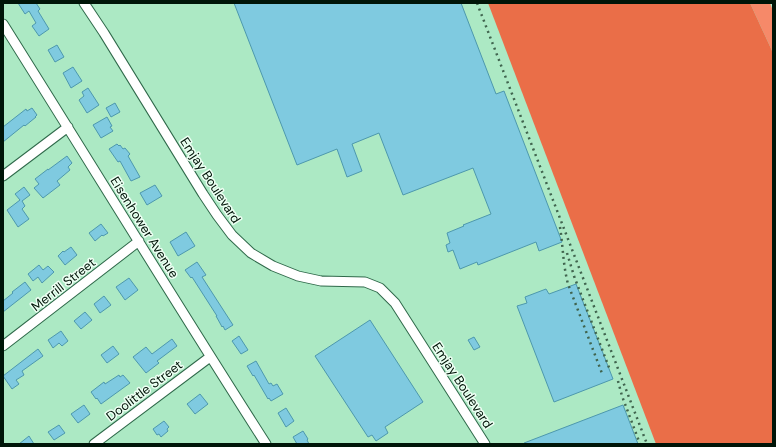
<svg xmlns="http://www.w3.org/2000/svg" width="776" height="447" viewBox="0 0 776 447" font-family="'DM Sans',sans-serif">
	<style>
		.green { fill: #f68969 }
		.forest { fill: #ea6e48 }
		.building { fill: #7fcae0; stroke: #4d98ad }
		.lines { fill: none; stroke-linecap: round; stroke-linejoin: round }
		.minor-casing { stroke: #2f694a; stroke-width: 11 }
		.minor { stroke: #fff; stroke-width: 9 }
		.rail { stroke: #40644e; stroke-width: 2.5; stroke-dasharray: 2 4; stroke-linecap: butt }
		.labels { text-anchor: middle; stroke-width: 3; stroke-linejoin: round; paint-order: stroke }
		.street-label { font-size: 13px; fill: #001508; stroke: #edfff3 }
	</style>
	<rect width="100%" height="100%" fill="#ace9c4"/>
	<path class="green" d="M750 3H770L773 11V53Z"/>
	<path class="forest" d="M488 3H750L773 53V444H656Z"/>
	<path class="building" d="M18 3H36L40 9 38 11 49 29 39 36 32 26 36 23 29 11 25 14Z
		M234 3H461L496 94 504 91 562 242 539 251 536 242 478 265 477 262 460 269 453 250 448 252 446 245 450 243 447 233 464 226 463 225 491 214 473 168 403 195 379 133 352 144 362 171 347 177 337 149 297 165Z
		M57 45 64 57 55 62 48 50Z
		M73 67 82 81 71 88 63 73Z
		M88 88 99 105 87 113 79 100 84 96 82 92Z
		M115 103 120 112 111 117 106 108Z
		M32 108 37 115 35 117H36L25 126 24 125 3 142V127L26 109 27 111Z
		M107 117 112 126 110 127 113 131 101 138 93 125Z
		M117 144 119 146 120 145 123 149 125 148 130 154 128 156 140 177 131 181 120 161 118 162 109 149Z
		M67 156 72 163 68 167 70 170 57 181 60 185 43 198 34 188 39 184 35 179 48 169V170Z
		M155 185 162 196 147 205 140 193Z
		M24 187 30 195 22 201 25 206 22 209 29 219 18 227 7 210 20 200 15 194Z
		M101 224 108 233 103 236 102 235 95 241 89 233Z
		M186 232 195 246 178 256 170 242Z
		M71 247 77 255 65 265 58 256 63 251 64 252Z
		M197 262 206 275 202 277 233 325 225 330 223 326 222 327 221 325 216 316H217L192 277 191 278 185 270Z
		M39 265 43 270 48 266 54 272 42 283 38 277 33 281 28 274Z
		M129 278 138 290 125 300 116 287Z
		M25 282 31 290 3 312V301L13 293 12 292Z
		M576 284 613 379 554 402 517 306 527 303 525 297 546 289 549 294Z
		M104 296 111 305 100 313 94 304Z
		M85 312 92 320 81 329 74 321Z
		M370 320 423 402 385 427 388 433 376 441 372 435 368 437 315 356Z
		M61 331 68 341 62 346 59 343 53 348 48 340Z
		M239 336 248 350 241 354 232 341Z
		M474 337 480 347 474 350 468 340Z
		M172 339 177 346 157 361 159 363 146 373 133 357 146 347 152 354Z
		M113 346 119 354 107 363 101 355Z
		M38 349 43 356 22 371 24 375 16 380 19 384 12 389 3 376Z
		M256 361 269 384 271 383 273 386 277 384 283 394 271 401 269 398 268 399 254 375 253 376 247 366Z
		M119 375 120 377 123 375 130 383 101 404 97 398 96 399 91 392 104 382 105 384Z
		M200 394 208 404 195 414 187 404Z
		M84 405 90 414 78 423 71 414Z
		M623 405 638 444H524V443Z
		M286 408 294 421 286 427 278 413Z
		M164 421 169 427 167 429 168 431 161 437 159 434 157 435 153 429Z
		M59 425 65 433 54 440 48 432Z
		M303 431 308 439 307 440 309 444H297L293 437Z
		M29 436 34 444H19Z"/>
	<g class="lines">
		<g class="minor-casing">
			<path id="minor" d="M84 3 104 33 203 194 217 215 232 235 251 253 273 266 298 276 321 281 365 282 380 288 395 303 485 444
				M3 24C91 164 177 305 266 444
				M3 176 68 127
				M3 346 139 241
				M94 444 210 357"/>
		</g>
		<use href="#minor" class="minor"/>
		<path class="rail" d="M477 3 647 444
			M560 227C563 246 563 265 568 284L603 376
			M567 253 574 276 610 370
			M618 381 622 396 640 444"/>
	</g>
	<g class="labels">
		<g class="street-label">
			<text transform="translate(211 180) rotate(57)" y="5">Emjay Boulevard</text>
			<text transform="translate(145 227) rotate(58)" y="5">Eisenhower Avenue</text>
			<text transform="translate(63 284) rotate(-38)" y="5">Merrill Street</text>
			<text transform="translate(463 385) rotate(57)" y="5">Emjay Boulevard</text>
			<text transform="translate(144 390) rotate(-37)" y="5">Doolittle Street</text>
		</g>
	</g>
	<rect width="776" height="447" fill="none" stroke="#001508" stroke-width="8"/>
</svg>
